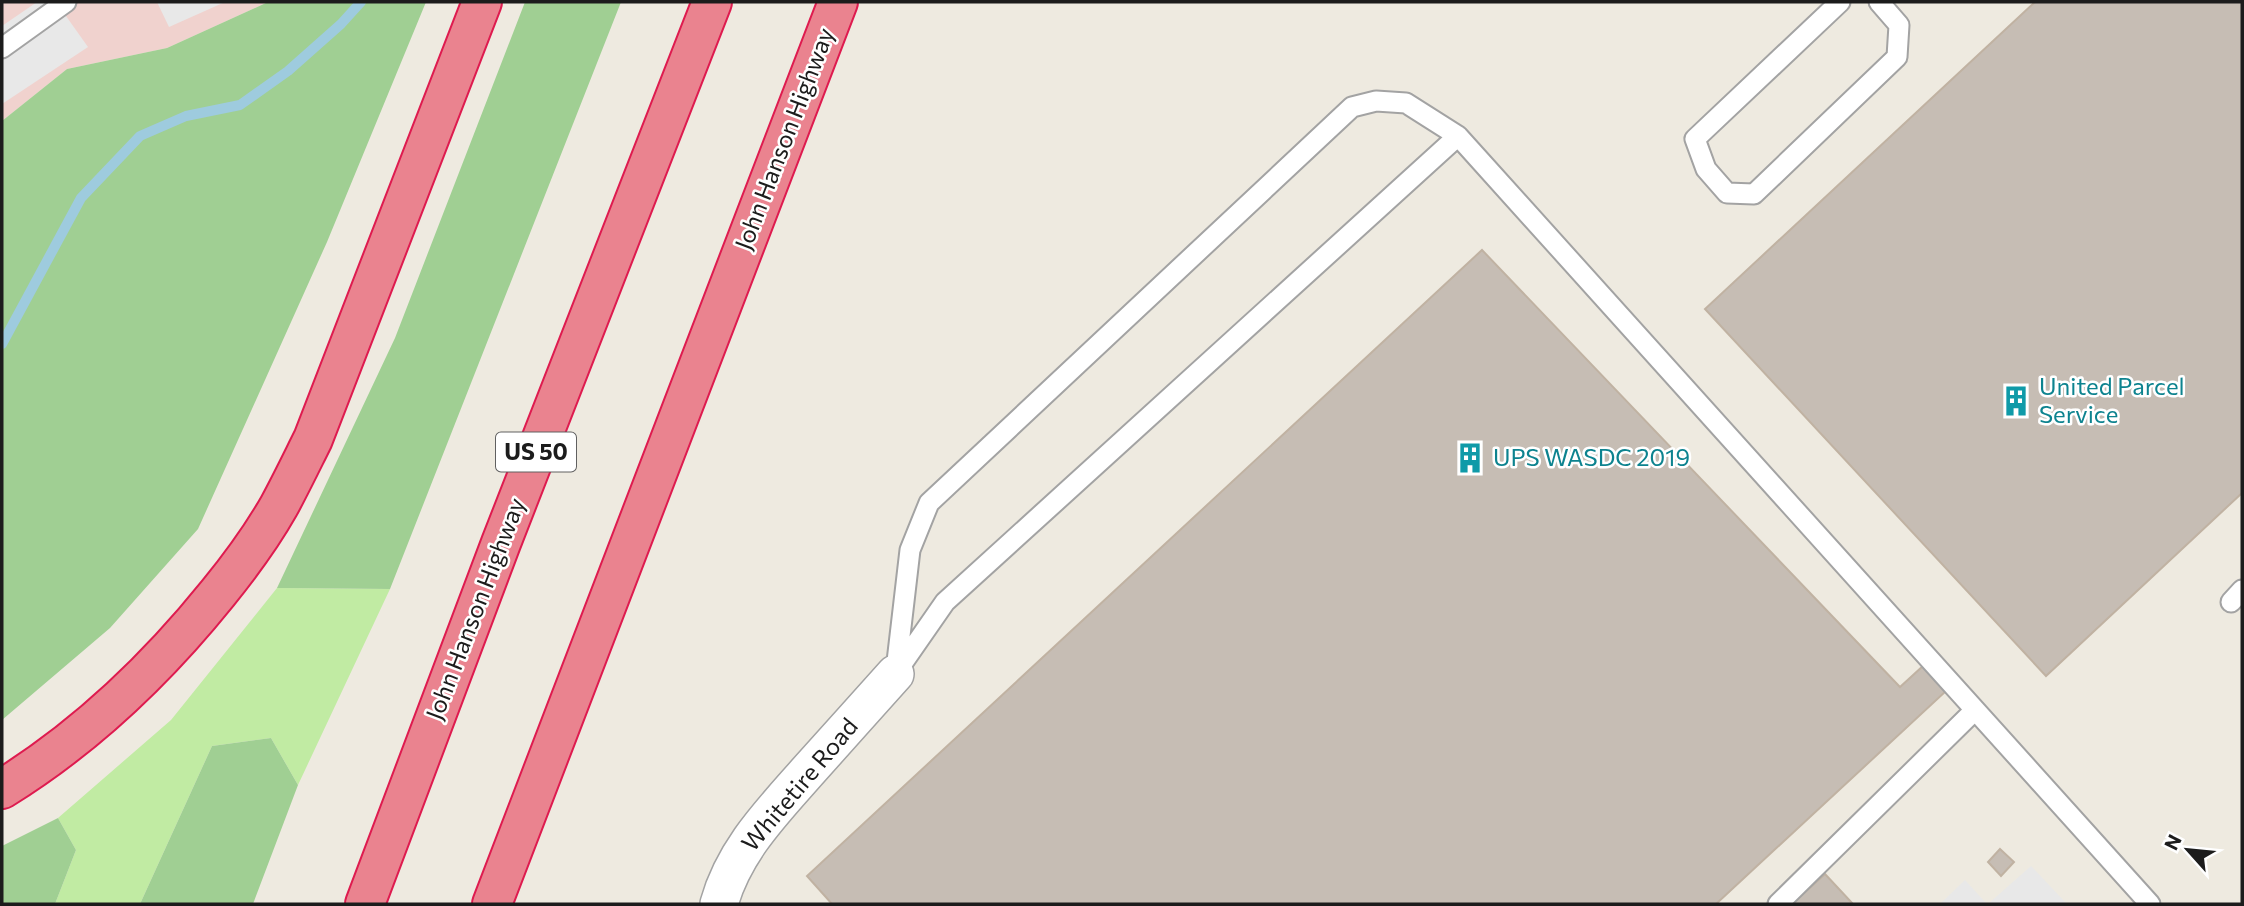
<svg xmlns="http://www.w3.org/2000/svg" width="2244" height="906" viewBox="0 0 2244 906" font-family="Commissioner,sans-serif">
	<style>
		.commercial { fill: #f0d2ce }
		.grass { fill: #c1eba3 }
		.forest { fill: #a0cf93 }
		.parking { fill: #e8e8e8 }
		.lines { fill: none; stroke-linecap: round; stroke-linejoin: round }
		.stream { stroke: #9ecbde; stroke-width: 10 }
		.building { fill: #c6bdb4; stroke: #c0b2a2; stroke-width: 2 }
		.service-casing { stroke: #a3a3a3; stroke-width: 23 }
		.minor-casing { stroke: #a3a3a3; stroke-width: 40 }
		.motorway-casing { stroke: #de1b4f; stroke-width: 42 }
		.service { stroke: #fff; stroke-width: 19 }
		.minor { stroke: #fff; stroke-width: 37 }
		.motorway { stroke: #ea838f; stroke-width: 38 }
		.labels { text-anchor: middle; stroke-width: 5; stroke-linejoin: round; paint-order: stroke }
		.shield { fill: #fff; stroke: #606060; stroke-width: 2 }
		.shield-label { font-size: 23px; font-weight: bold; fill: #1c1c1c }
		.street-label { font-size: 24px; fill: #1c1c1c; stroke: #fff }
		.culture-label { font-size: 24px; fill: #0d838f; stroke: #fff; text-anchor: start }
	</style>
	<rect width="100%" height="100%" fill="#eeeae0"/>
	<path class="commercial" d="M2 2H268L167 48 67 69 2 121Z"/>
	<path class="grass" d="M277 588 390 589 298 785 271 738 212 746 140 904H55L76 850 58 818 171 720Z"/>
	<path class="forest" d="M268 2H426L327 242 198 529 110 628 2 720V121L67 69 167 48Z
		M525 2H621L390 589 277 588 395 338Z
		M271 738 298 785 253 904H140L212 746Z
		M58 818 76 850 55 904H2V846Z"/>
	<path class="parking" d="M37 2H56L88 47 2 104V26Z
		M157 2H225L169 27Z
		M2031 866 2067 904H1988Z
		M1965 880 1987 904H1939H1940Z"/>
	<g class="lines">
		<path class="stream" d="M2 344 81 198 140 136 186 116 240 105 288 71 341 24 361 2"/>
	</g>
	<path class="building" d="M2035 2H2242V493L2046 676 1705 309Z
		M1482 250 1900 687 1923 666 1946 691 1716 904H832L807 876Z
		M2000 849 2014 862 2001 876 1988 862Z
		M1825 874 1853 904H1792Z"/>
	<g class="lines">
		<g class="service-casing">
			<path id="service" d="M1840 2 1695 139 1706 169 1727 193 1754 194 1897 57 1899 25 1879 2
				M2 48 66 2
				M2231 602 2242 590
				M896 670 910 550 929 503 1352 107 1376 101 1406 103 1458 136
				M895 674 945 602 1458 136 2150 904
				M1778 904 1975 710"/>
		</g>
		<g class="minor-casing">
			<path id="minor" d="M719 904C734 850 772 812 808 771 837 739 866 706 895 674"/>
		</g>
		<g class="motorway-casing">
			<path id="motorway" d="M2 789C86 737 156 670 218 593 240 566 262 536 279 506 291 484 302 461 313 439L482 2
				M365 904 501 543 712 2
				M492 904 838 2"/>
		</g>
		<use href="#service" class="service"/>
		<use href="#minor" class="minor"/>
		<use href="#motorway" class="motorway"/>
	</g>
	<defs>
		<g id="building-bare" transform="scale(2.415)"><path d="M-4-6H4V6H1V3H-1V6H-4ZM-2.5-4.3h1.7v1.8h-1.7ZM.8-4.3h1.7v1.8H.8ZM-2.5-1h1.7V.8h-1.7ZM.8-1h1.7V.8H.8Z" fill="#0f9aa8" stroke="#fff" stroke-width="2.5" paint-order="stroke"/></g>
	</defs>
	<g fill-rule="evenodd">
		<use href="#building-bare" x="2016" y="401"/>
		<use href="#building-bare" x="1470" y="458"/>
	</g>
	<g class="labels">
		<rect class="shield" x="496" y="432.5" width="80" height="39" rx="5"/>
		<g class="shield-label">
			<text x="536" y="460">US 50</text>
		</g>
		<g class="street-label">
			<text transform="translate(785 139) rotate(-69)" y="8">John Hanson Highway</text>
			<text transform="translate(476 609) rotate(-69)" y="8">John Hanson Highway</text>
			<text transform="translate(800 785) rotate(-50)" y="8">Whitetire Road</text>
		</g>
		<g class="culture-label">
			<text x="2039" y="395">United Parcel<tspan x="2039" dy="28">Service</tspan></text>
			<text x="1493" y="466">UPS WASDC 2019</text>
		</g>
	</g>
	<rect width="2244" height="906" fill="none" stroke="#1c1c1c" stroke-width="7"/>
	<g transform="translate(2188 850) rotate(297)" stroke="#ffffff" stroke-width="5" paint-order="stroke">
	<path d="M0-5L12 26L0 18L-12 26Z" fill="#1c1c1c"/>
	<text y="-10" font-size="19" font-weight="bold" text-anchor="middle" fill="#1c1c1c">N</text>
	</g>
</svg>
